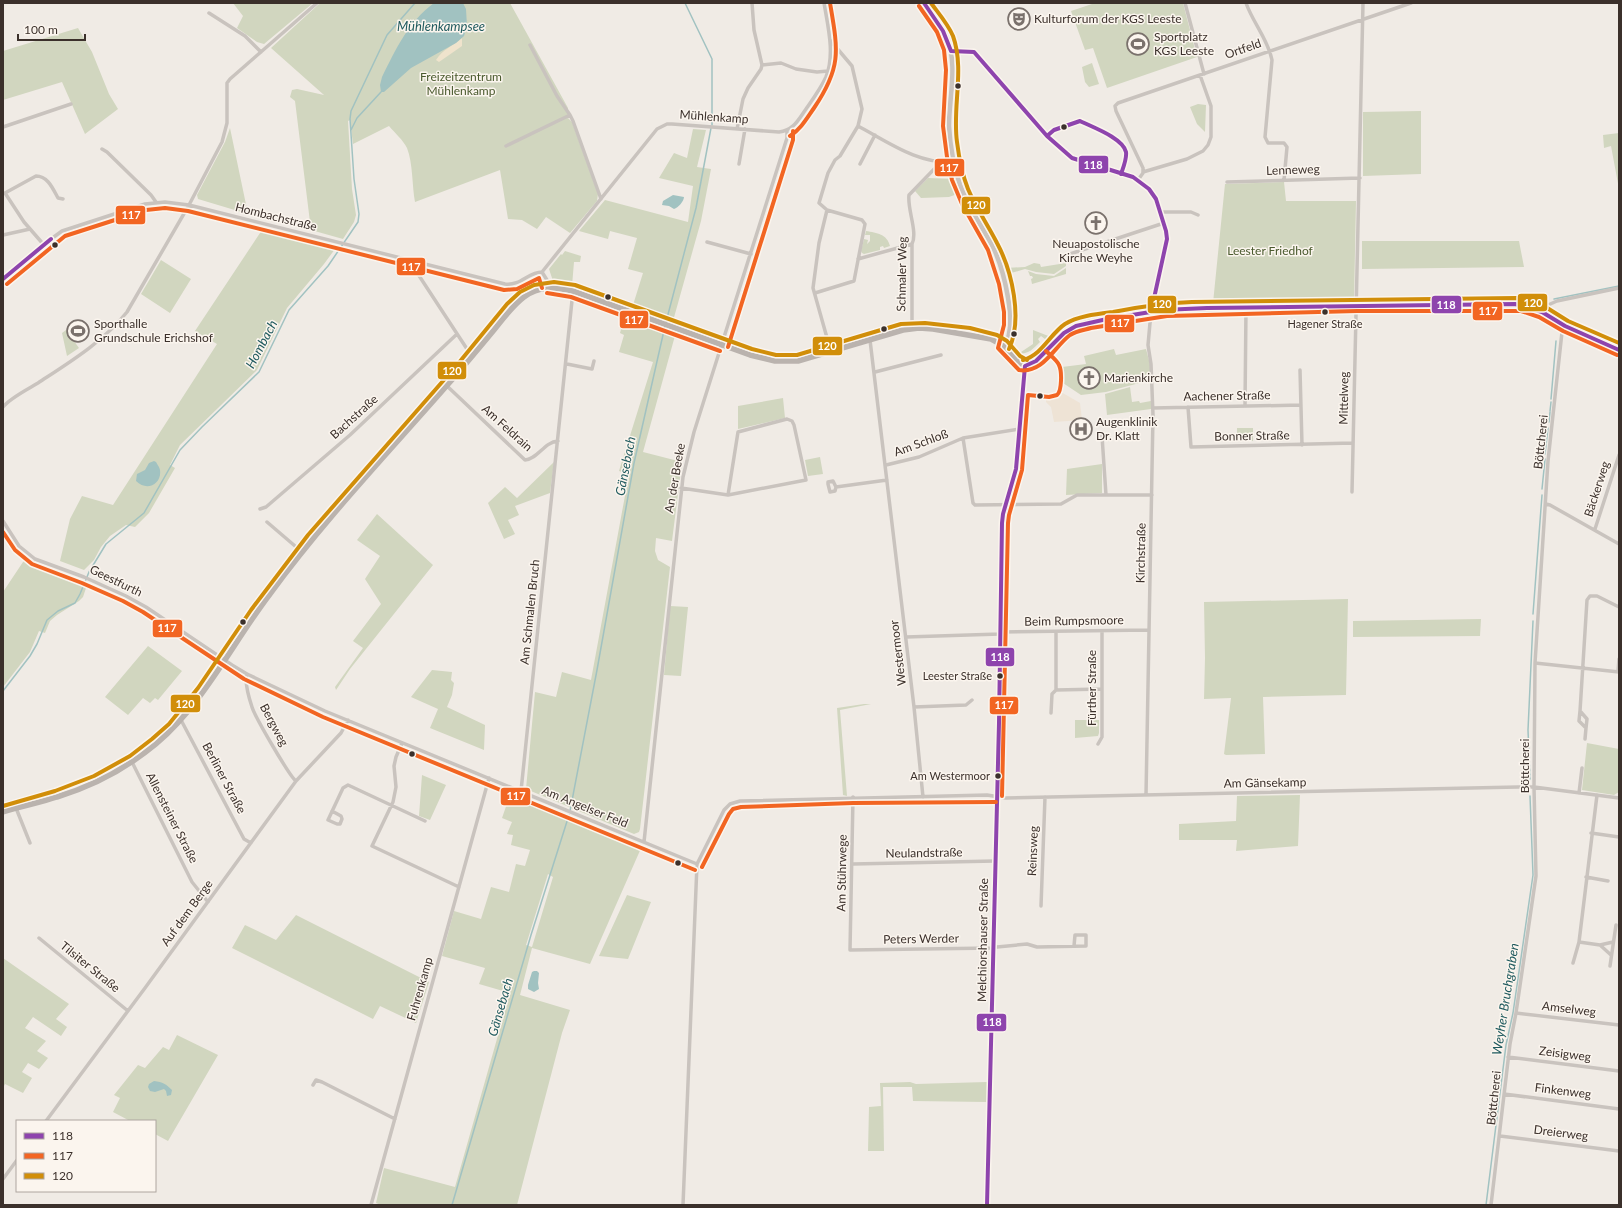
<svg xmlns="http://www.w3.org/2000/svg" width="1622" height="1208" viewBox="0 0 1622 1208" font-family="Lato,sans-serif">
	<style>
		.green { fill: #d1d6bf; fill-rule: evenodd }
		.sand { fill: #efe3cc }
		.plaza { fill: #eee3d5 }
		.water { fill: #a1c2c1 }
		.lines { fill: none; stroke-linecap: round; stroke-linejoin: round }
		.stream { stroke: #a1c2c1; stroke-width: 1.5 }
		.minor { stroke: #c9c3be; stroke-width: 3.5 }
		.tertiary { stroke: #c9c3be; stroke-width: 4.5 }
		.secondary { stroke: #bab3ae; stroke-width: 5.5 }
		.bus-1-casing { stroke: #fbf5ee; stroke-width: 7 }
		.bus-2-casing { stroke: #fbf5ee; stroke-width: 7 }
		.bus-3-casing { stroke: #fbf5ee; stroke-width: 7 }
		.bus-1 { stroke: #8e44ad; stroke-width: 4 }
		.bus-2 { stroke: #f26522; stroke-width: 4 }
		.bus-3 { stroke: #d18e09; stroke-width: 4 }
		.bus-dot { fill: #3b302b; stroke: #fbf5ee; stroke-width: 1.5 }
		.labels { text-anchor: middle; stroke-width: 3; stroke-linejoin: round; paint-order: stroke }
		.bus-label { font-size: 11px; fill: #3b302b; stroke: #fbf5ee; text-anchor: end }
		.poi-label { font-size: 12px; fill: #3b302b; stroke: #fbf5ee; text-anchor: start }
		.street-label { font-size: 12px; fill: #3b302b; stroke: #fbf5ee }
		.park-label { font-size: 12px; fill: #4a5a2e; stroke: #fbf5ee }
		.water-label { font-size: 13px; font-style: italic; fill: #1f5a5e; stroke: #fbf5ee }
		.line-badge { stroke: #fbf5ee; stroke-width: 1.5 }
		.badge-label { font-size: 11px; text-anchor: middle; font-weight: bold; fill: #fff }
	</style>
	<rect width="100%" height="100%" fill="#f0ebe5"/>
	<path class="green" d="M233 3H313L264 44 257 42 237 28 243 16Z
		M320 3H510L568 108V118L572 122 598 194 597 201 570 233 546 217 537 229 522 220 508 219 500 170 415 202C412 186 413 163 407 148 403 140 395 133 389 126L353 144 350 120 348 121 352 189 356 215 354 222 343 239 311 230 295 101 290 97 292 90 297 89 324 95 271 48Z
		M1095 3H1183L1197 57 1107 88 1093 48 1085 50 1071 11Z
		M78 28 92 52 109 94 118 109 85 134 62 82 3 100V51Z
		M1092 63 1099 84 1089 87 1085 82 1082 67Z
		M1198 104 1206 105 1205 132 1197 124 1190 107Z
		M1421 111V174L1363 176V112Z
		M230 128 248 214 198 199 197 195 225 142Z
		M693 129 706 130 697 167 711 169 701 221 673 321 633 305 643 273 628 269 637 238 610 231 608 239 579 231 605 200 688 222 693 186 659 178 674 153 687 158Z
		M1619 133V189L1611 146 1604 148 1603 135Z
		M928 178 955 179 960 193 949 197 921 198 915 191Z
		M1284 182 1286 201H1356L1354 301 1213 303 1225 184Z
		M262 230 335 249 324 264 287 308 257 370 180 445 170 465 175 468 149 513 135 527 126 525 110 536 101 547 94 560 84 570 60 561 70 519 82 496 113 505 217 344 195 331Z
		M866 231C877 233 887 234 890 246L884 248 883 246 880 247V250L864 254 862 253 861 251 864 239 868 240 867 244 870 241V235H865Z
		M1362 241H1519L1524 267 1362 269Z
		M565 251 581 256 580 262H574L572 286 553 281 549 269 561 254 562 255Z
		M161 260 191 279 170 313 141 294Z
		M1034 263 1040 264 1041 267 1066 263V266L1054 274 1036 272 1025 269 1008 274 1006 268 1025 267Z
		M1066 268V274L1032 284 1031 279 1033 278 1032 276H1030L1028 271 1036 274 1054 276Z
		M625 315 676 332 643 452 682 462 672 541 656 538 655 551 658 560 670 567 640 829 639 832 634 834 526 789 535 692 556 697 562 672 591 680 629 474 619 471 653 362 619 352 624 335 620 333Z
		M66 330 79 348 67 356 62 333Z
		M1033 330 1051 337 1047 342 1045 339 1041 336 1038 339 1040 342C1033 349 1029 354 1018 354L1033 344Z
		M1114 349 1116 355 1146 349 1150 364 1151 382H1143L1106 392 1081 395 1063 383 1062 367 1086 364 1084 356Z
		M1130 387 1132 402 1139 401 1140 403 1151 401V409L1107 415 1105 394Z
		M783 398 785 418 738 429V406Z
		M1237 428H1253V441H1237Z
		M820 457 823 474 808 476 805 460Z
		M554 462 550 493 515 506 519 515 508 520 515 534 504 539 488 503 505 487 517 498Z
		M1102 464V493L1066 495 1067 469Z
		M377 514 433 565 350 669 336 690 335 687 363 648 353 641 381 604 365 579 380 556 357 540Z
		M27 556 38 564 88 582 83 597 79 601 57 615 50 621 45 633 39 631 30 652 3 687V592Z
		M1348 599 1346 695 1263 697 1265 754 1226 755 1224 754 1231 698 1204 699 1205 658 1204 602Z
		M670 606 688 607 681 676 664 675Z
		M1481 619 1480 636 1353 637V621Z
		M148 646 182 671 158 700 155 698 150 703 143 698 128 715 105 697Z
		M432 670 452 672 451 680 454 683 452 695 447 707 485 725 484 750 430 728 438 709 411 697Z
		M864 704H871L840 710 847 796 843 795 837 708Z
		M1075 720H1099V733L1098 736 1075 738Z
		M1587 743 1619 749V792L1614 795 1582 790Z
		M422 775 446 785 430 820 419 816Z
		M511 792 642 846 590 964 532 948 520 995 570 1010 562 1033 517 1205H381L376 1203 384 1168 455 1187 510 993 479 984 485 968 442 956 454 911 481 919 491 887 509 892 516 864 525 866 530 850 511 845 513 835 507 834 512 822 502 818ZM548 874 553 877 532 947 526 945Z
		M1300 795 1298 846 1236 851 1237 840H1179V824L1236 821 1237 796Z
		M627 895 651 902 628 959 599 956Z
		M296 915 429 982 416 1023 380 1006 373 1019 232 948 245 925 276 940Z
		M3 958 69 1004 56 1019 67 1027 61 1036 33 1017 25 1028 46 1041 37 1051 48 1058 39 1069 28 1063 22 1072 32 1078 23 1093 5 1084 3 1088Z
		M177 1035 218 1055 168 1141 155 1134V1121H130L113 1112 120 1098 114 1095 138 1065 145 1068 163 1047 169 1050Z
		M910 1082 916 1084 987 1082V1102L913 1101 912 1087H883L884 1151H868L869 1107 881 1106 880 1083Z"/>
	<path class="sand" d="M462 38V46L439 62 436 60C443 49 453 46 462 38Z"/>
	<path class="plaza" d="M1061 392 1080 403 1082 420 1054 422 1051 407 1046 402V395Z"/>
	<path class="water" d="M434 3H463L466 9 467 26 464 36 456 43 411 68 384 92H381L380 85 382 77C396 49 408 22 434 3Z
		M673 195 684 197C684 201 678 208 674 209L669 206 662 205 663 201Z
		M154 461 156 462C157 464 160 468 160 470 162 484 147 492 136 481L137 474 145 470 149 463Z
		M534 971H537L539 973 538 983 539 989 534 992 528 989V985L532 972Z
		M154 1081C163 1082 166 1084 172 1090L171 1095 167 1096 166 1091 164 1089 155 1092 150 1091 148 1087 149 1084Z"/>
	<g class="lines">
		<path class="stream" d="M685 3 712 59V125
			M351 130 357 118 381 92
			M1554 299 1619 286
			M666 322 696 208 711 128
			M1551 399 1556 341
			M1550 411 1551 402
			M1549 422 1550 412
			M1545 454 1548 428
			M1542 489 1545 459
			M1533 614 1542 495
			M3 691 30 656 37 644 47 620 58 611 75 603 80 594 89 572 106 544 144 513 180 450 202 427 259 372 289 310 328 266 358 222 359 214 354 179 350 119 351 111 387 35 415 3
			M1530 779 1528 730 1533 621
			M570 811 597 670 634 463 665 326
			M452 1205 531 935 569 815
			M1486 1205 1506 1045 1513 1013 1533 875 1530 796"/>
		<path class="minor" d="M752 3 754 30 762 65
			M1185 3 1204 74
			M1246 3C1253 23 1268 39 1272 60L1265 137 1268 143H1284L1287 147 1284 180
			M209 13 245 36 261 52
			M530 45 557 96 570 115
			M951 51 974 52 1047 136 1072 158 1133 177 1149 189 1153 194 1166 231 1167 239 1151 312 1148 345 1151 364 1153 415 1146 795
			M858 126C888 142 919 165 955 162
			M3 127 71 104
			M737 129 743 99 748 88 761 69 762 65 781 63 796 69 817 72 828 71
			M506 146 570 115 573 121 601 199
			M102 149 107 152 151 195 156 202
			M739 164 745 129
			M860 164 875 135
			M1143 172 1187 159 1203 151 1208 145 1211 137V106L1200 75
			M1138 180 1143 173V168L1116 111 1115 106 1118 103 1411 3
			M1227 182 1360 178
			M827 210 819 243 813 288 831 352
			M1160 212H1191L1198 215
			M3 235 30 229
			M707 242 751 254
			M44 245 24 222 5 193 36 176C48 176 53 189 58 198L63 199
			M1067 255 1164 223
			M858 259 912 244
			M414 261V268L467 349 473 356
			M542 272 657 129 667 124H672L779 132C794 130 798 120 806 109 813 99 821 88 826 77 835 54 828 27 824 3
			M3 279 51 239 62 231 145 204 165 202 189 205 505 284C521 286 528 272 542 272L547 280 548 287
			M815 293 854 281 865 224 862 220 827 210 819 203 828 173 835 160 840 156 858 126 862 109 852 66 830 40
			M1542 312 1548 305 1557 301 1619 288
			M912 328V244C918 232 907 209 909 195L941 162
			M870 340 914 707 923 797
			M567 364 592 369 594 361
			M1300 370 1302 445
			M875 372 941 355
			M447 386 525 460C538 459 544 442 558 441
			M1245 406 1246 308
			M3 407C10 398 28 389 38 383 70 362 103 342 127 312L189 205 222 142 227 123V83L230 79 317 3
			M1188 407 1191 447 1353 443
			M1153 408 1301 405
			M1102 436 1106 495
			M963 438 973 503 975 505 1061 504 1077 495H1152
			M886 465 919 457 963 438 1019 429
			M836 487 835 491 830 492 828 484V482L833 481 836 487 887 480
			M681 488 728 495 806 480 794 425 792 421 787 419 738 432 728 495
			M1352 492 1363 3
			M1546 504 1550 505 1619 544
			M260 509 266 507 350 435 457 334
			M3 521 19 546 35 559 84 577 126 596 146 607 232 665 247 674 325 711 697 864
			M267 522 302 552
			M1595 529 1619 455
			M1000 632 1149 630
			M1056 632V690L1102 689
			M906 637 1000 634
			M1535 663 1619 672
			M1618 672 1619 659
			M247 674C244 683 249 698 252 707 255 717 290 777 296 781
			M914 707 966 705 972 700
			M1580 711 1587 600 1590 596H1597L1619 607
			M1580 711 1587 719 1586 728 1579 721Z
			M1051 713 1052 694 1056 690
			M181 720 244 839 251 843
			M1585 739 1586 728
			M402 743 396 757 394 766 396 787 393 802 372 846 459 887
			M1098 744 1102 737V632
			M132 762 192 882 208 902
			M521 791 573 291
			M1579 793 1582 768
			M1597 795 1579 942 1600 945
			M853 797 850 950 993 948
			M16 808 30 843
			M332 811 341 816 342 819 340 824H337L328 820 343 788 348 785 425 821
			M1591 833 1619 837
			M644 842 683 477 694 432 787 138V131
			M853 864 995 861
			M1586 877 1608 881
			M1041 906 1045 797
			M39 938 128 1011
			M993 945 997 947 1027 944 1037 947 1086 946V935H1075L1074 946
			M1611 955 1600 945 1613 942
			M1573 963 1579 942
			M1610 966 1616 925
			M1516 1013 1619 1025
			M1508 1057 1619 1071
			M313 1085 316 1080 322 1082 395 1119
			M1504 1094 1619 1109
			M46 1121 145 988 296 781 341 733 348 720
			M1500 1136 1619 1151
			M3 1179 17 1160
			M371 1205 489 778
			M683 1205 697 864 724 810 730 804 740 801 987 795 1006 798 1050 797 1518 787H1534L1619 798
			M1491 1205 1510 1044 1516 1013 1536 876 1534 787 1535 663 1548 461 1562 332 1565 326"/>
		<path class="tertiary" d="M924 3C932 15 942 25 947 38 958 65 949 97 949 126 950 145 954 167 960 185 968 207 982 226 993 247 1003 268 1019 326 1004 346
			M987 1205 999 723 1002 523 1003 514 1016 469 1025 366"/>
		<path class="secondary" d="M3 812C21 806 39 803 57 797 93 786 127 768 156 744 204 703 232 644 270 594 325 519 389 452 450 382 465 365 479 348 494 330 503 319 512 306 524 297 539 286 556 287 573 291L750 355 775 361H798L903 330 919 328 933 329 991 339 1004 346 1020 364 1029 365C1037 361 1042 355 1048 348 1061 334 1070 327 1090 322L1166 310 1357 305H1522L1542 312 1565 326 1619 350"/>
		<g class="bus-1-casing">
			<path id="bus-1" d="M924 3 943 31 951 51
				M951 51 974 52 1047 136 1072 158 1133 177 1149 189 1156 199 1166 231 1167 239 1151 312
				M1047 136 1054 130 1080 121C1092 127 1123 138 1126 152 1127 159 1123 168 1121 174
				M3 279 51 239
				M987 1205 999 723 1002 523 1003 514 1016 469 1025 366 1036 361 1064 333 1076 326 1107 319 1163 310 1207 308 1515 304 1542 312 1565 326 1619 350"/>
		</g>
		<g class="bus-2-casing">
			<path id="bus-2" d="M919 6 937 32 944 50 946 70 943 126 947 157 952 180 962 204 988 250 999 284 1004 312V325L998 348 1019 370C1043 374 1054 347 1070 335 1076 331 1084 330 1091 328L1167 316 1357 311H1521L1539 317 1563 331 1617 355
				M790 136C801 129 807 118 814 108 842 67 838 50 830 3
				M7 284 65 236 146 210 165 208 188 211 504 290 517 289 539 278 542 288
				M547 293 571 297 720 351
				M728 347 793 140V131
				M3 532 15 550 32 564 82 583 123 601 143 612 244 679 323 717 695 870
				M1002 796 1008 523 1009 515 1022 470 1028 395 1049 397 1057 395C1062 391 1062 371 1059 365 1057 360 1050 355 1046 351
				M702 867 729 814 733 809 741 807 853 803 996 802"/>
		</g>
		<g class="bus-3-casing">
			<path id="bus-3" d="M931 3C939 14 948 24 953 36 965 70 952 107 957 142 959 158 962 174 968 189 976 208 988 225 997 243 1012 271 1023 319 1009 349
				M1023 360C1042 355 1050 334 1065 324 1078 316 1097 314 1113 312 1139 307 1165 303 1192 302L1516 298 1544 306 1568 321 1619 343
				M3 806 55 791 94 776 130 756 152 739 169 724 198 688 251 610 308 535 457 365 507 304 520 292 534 285 554 282 575 285 752 349 776 355H797L901 324 925 323 970 328 997 335 1007 341 1020 356 1027 360"/>
		</g>
		<use href="#bus-1" class="bus-1"/>
		<use href="#bus-2" class="bus-2"/>
		<use href="#bus-3" class="bus-3"/>
	</g>
	<defs>
		<g id="theatre-ring" transform="scale(1.15)"><circle r="9.5" fill="#fbf5ee" stroke="#7a716c" stroke-width="1.5"/><path d="M-5-5.5Q0-4 5-5.5V0Q5 5 0 6Q-5 5-5 0ZM-3.3-2.5H-1v1.5H-3.3ZM1-2.5H3.3v1.5H1ZM-2.8 1Q0 5.5 2.8 1Z" fill="#7a716c"/></g>
		<g id="stadium-ring" transform="scale(1.15)"><circle r="9.5" fill="#fbf5ee" stroke="#7a716c" stroke-width="1.5"/><path d="M0-5a6.5 5 0 1 0 0 10a6.5 5 0 1 0 0-10ZM-3.5-1.8h7v3.6h-7Z" fill="#7a716c"/></g>
		<g id="church-ring" transform="scale(1.15)"><circle r="9.5" fill="#fbf5ee" stroke="#7a716c" stroke-width="1.5"/><path d="M-1.2-6h2.4v3.5h3.3v2.4h-3.3V6h-2.4V-.1h-3.3v-2.4h3.3Z" fill="#7a716c"/></g>
		<g id="hospital-ring" transform="scale(1.15)"><circle r="9.5" fill="#fbf5ee" stroke="#7a716c" stroke-width="1.5"/><path d="M-5-5h3v3.5h4V-5h3V5h-3V1.5h-4V5h-3Z" fill="#7a716c"/></g>
	</defs>
	<g fill-rule="evenodd">
		<use href="#theatre-ring" x="1019" y="19"/>
		<use href="#stadium-ring" x="1138" y="44"/>
		<use href="#church-ring" x="1096" y="223"/>
		<use href="#stadium-ring" x="78" y="331"/>
		<use href="#church-ring" x="1089" y="378"/>
		<use href="#hospital-ring" x="1081" y="429"/>
	</g>
	<g class="bus-dot">
		<circle cx="958" cy="86" r="3.5"/>
		<circle cx="1064" cy="127" r="3.5"/>
		<circle cx="55" cy="245" r="3.5"/>
		<circle cx="608" cy="297" r="3.5"/>
		<circle cx="1325" cy="312" r="3.5"/>
		<circle cx="884" cy="329" r="3.5"/>
		<circle cx="1014" cy="334" r="3.5"/>
		<circle cx="1040" cy="396" r="3.5"/>
		<circle cx="243" cy="622" r="3.5"/>
		<circle cx="1000" cy="676" r="3.5"/>
		<circle cx="412" cy="754" r="3.5"/>
		<circle cx="998" cy="776" r="3.5"/>
		<circle cx="678" cy="863" r="3.5"/>
	</g>
	<g class="labels">
		<g class="bus-label">
			<text x="1325" y="328" text-anchor="middle">Hagener Straße</text>
			<text x="992" y="680">Leester Straße</text>
			<text x="990" y="780">Am Westermoor</text>
		</g>
		<g class="poi-label">
			<text x="1034" y="23">Kulturforum der KGS Leeste</text>
			<text x="1154" y="41">Sportplatz<tspan x="1154" dy="14">KGS Leeste</tspan></text>
			<text x="1096" y="248" text-anchor="middle">Neuapostolische<tspan x="1096" dy="14">Kirche Weyhe</tspan></text>
			<text x="94" y="328">Sporthalle<tspan x="94" dy="14">Grundschule Erichshof</tspan></text>
			<text x="1104" y="382">Marienkirche</text>
			<text x="1096" y="426">Augenklinik<tspan x="1096" dy="14">Dr. Klatt</tspan></text>
		</g>
		<g class="street-label">
			<text transform="translate(1243 49) rotate(-19)" y="4">Ortfeld</text>
			<text transform="translate(714 117) rotate(4)" y="4">Mühlenkamp</text>
			<text transform="translate(1293 170) rotate(-2)" y="4">Lenneweg</text>
			<text transform="translate(276 217) rotate(14)" y="4">Hombachstraße</text>
			<text transform="translate(902 274) rotate(-89)" y="4">Schmaler Weg</text>
			<text transform="translate(1227 396) rotate(-1)" y="4">Aachener Straße</text>
			<text transform="translate(1344 398) rotate(-89)" y="4">Mittelweg</text>
			<text transform="translate(354 417) rotate(-42)" y="4">Bachstraße</text>
			<text transform="translate(507 428) rotate(42)" y="4">Am Feldrain</text>
			<text transform="translate(1252 436) rotate(-1)" y="4">Bonner Straße</text>
			<text transform="translate(1541 442) rotate(-84)" y="4">Böttcherei</text>
			<text transform="translate(921 443) rotate(-20)" y="4">Am Schloß</text>
			<text transform="translate(675 478) rotate(-80)" y="4">An der Beeke</text>
			<text transform="translate(1597 489) rotate(-72)" y="4">Bäckerweg</text>
			<text transform="translate(1141 553) rotate(-89)" y="4">Kirchstraße</text>
			<text transform="translate(116 581) rotate(26)" y="4">Geestfurth</text>
			<text transform="translate(530 612) rotate(-84)" y="4">Am Schmalen Bruch</text>
			<text transform="translate(1074 621) rotate(-1)" y="4">Beim Rumpsmoore</text>
			<text transform="translate(898 653) rotate(-97)" y="4">Westermoor</text>
			<text transform="translate(1092 688) rotate(-90)" y="4">Fürther Straße</text>
			<text transform="translate(274 725) rotate(62)" y="4">Bergweg</text>
			<text transform="translate(1525 766) rotate(-90)" y="4">Böttcherei</text>
			<text transform="translate(224 778) rotate(62)" y="4">Berliner Straße</text>
			<text transform="translate(1265 783) rotate(-1)" y="4">Am Gänsekamp</text>
			<text transform="translate(585 807) rotate(22)" y="4">Am Angelser Feld</text>
			<text transform="translate(172 818) rotate(63)" y="4">Allensteiner Straße</text>
			<text transform="translate(1033 851) rotate(-88)" y="4">Reinsweg</text>
			<text transform="translate(924 853) rotate(-1)" y="4">Neulandstraße</text>
			<text transform="translate(842 873) rotate(-89)" y="4">Am Stührwege</text>
			<text transform="translate(187 913) rotate(-54)" y="4">Auf dem Berge</text>
			<text transform="translate(921 939) rotate(-1)" y="4">Peters Werder</text>
			<text transform="translate(983 940) rotate(-89)" y="4">Melchiorshauser Straße</text>
			<text transform="translate(90 967) rotate(39)" y="4">Tilsiter Straße</text>
			<text transform="translate(420 989) rotate(-74)" y="4">Fuhrenkamp</text>
			<text transform="translate(1569 1009) rotate(7)" y="4">Amselweg</text>
			<text transform="translate(1565 1054) rotate(7)" y="4">Zeisigweg</text>
			<text transform="translate(1563 1091) rotate(7)" y="4">Finkenweg</text>
			<text transform="translate(1494 1098) rotate(-84)" y="4">Böttcherei</text>
			<text transform="translate(1561 1133) rotate(7)" y="4">Dreierweg</text>
		</g>
		<g class="park-label">
			<text x="461" y="81">Freizeitzentrum<tspan x="461" dy="14">Mühlenkamp</tspan></text>
			<text x="1270" y="255">Leester Friedhof</text>
		</g>
		<g class="water-label">
			<text x="441" y="31">Mühlenkampsee</text>
			<text transform="translate(261 344) rotate(-62)" y="5">Hombach</text>
			<text transform="translate(625 466) rotate(-79)" y="5">Gänsebach</text>
			<text transform="translate(1505 999) rotate(-81)" y="5">Weyher Bruchgraben</text>
			<text transform="translate(500 1007) rotate(-74)" y="5">Gänsebach</text>
		</g>
	</g>
	<g class="line-badge">
		<rect x="1078" y="155" width="31" height="19" rx="4" fill="#8e44ad"/>
		<rect x="934" y="158" width="31" height="19" rx="4" fill="#f26522"/>
		<rect x="961" y="196" width="30" height="19" rx="4" fill="#d18e09"/>
		<rect x="115" y="205" width="31" height="20" rx="4" fill="#f26522"/>
		<rect x="396" y="257" width="30" height="19" rx="4" fill="#f26522"/>
		<rect x="1517" y="293" width="31" height="19" rx="4" fill="#d18e09"/>
		<rect x="1147" y="295" width="30" height="19" rx="4" fill="#d18e09"/>
		<rect x="1431" y="295" width="31" height="19" rx="4" fill="#8e44ad"/>
		<rect x="1472" y="301" width="31" height="20" rx="4" fill="#f26522"/>
		<rect x="619" y="310" width="30" height="19" rx="4" fill="#f26522"/>
		<rect x="1104" y="314" width="31" height="19" rx="4" fill="#f26522"/>
		<rect x="812" y="336" width="31" height="20" rx="4" fill="#d18e09"/>
		<rect x="437" y="361" width="30" height="19" rx="4" fill="#d18e09"/>
		<rect x="152" y="619" width="31" height="19" rx="4" fill="#f26522"/>
		<rect x="985" y="647" width="30" height="20" rx="4" fill="#8e44ad"/>
		<rect x="170" y="694" width="31" height="19" rx="4" fill="#d18e09"/>
		<rect x="989" y="696" width="30" height="19" rx="4" fill="#f26522"/>
		<rect x="500" y="787" width="31" height="19" rx="4" fill="#f26522"/>
		<rect x="976" y="1013" width="31" height="19" rx="4" fill="#8e44ad"/>
	</g>
	<g class="badge-label">
		<text x="1093" y="169">118</text>
		<text x="949" y="172">117</text>
		<text x="976" y="209">120</text>
		<text x="131" y="219">117</text>
		<text x="411" y="271">117</text>
		<text x="1533" y="307">120</text>
		<text x="1162" y="308">120</text>
		<text x="1446" y="309">118</text>
		<text x="1488" y="315">117</text>
		<text x="634" y="324">117</text>
		<text x="1120" y="327">117</text>
		<text x="827" y="350">120</text>
		<text x="452" y="375">120</text>
		<text x="167" y="632">117</text>
		<text x="1000" y="661">118</text>
		<text x="185" y="708">120</text>
		<text x="1004" y="709">117</text>
		<text x="516" y="800">117</text>
		<text x="992" y="1026">118</text>
	</g>
	<rect width="1622" height="1208" fill="none" stroke="#3b302b" stroke-width="8"/>
	<rect x="16" y="1120" width="140" height="72" fill="#fbf5ee" stroke="#aea6a0"/>
	<rect x="24" y="1133" width="20" height="6" fill="#8e44ad" stroke="#aea6a0"/>
	<text x="52" y="1140" font-size="12" fill="#3b302b">118</text>
	<rect x="24" y="1153" width="20" height="6" fill="#f26522" stroke="#aea6a0"/>
	<text x="52" y="1160" font-size="12" fill="#3b302b">117</text>
	<rect x="24" y="1173" width="20" height="6" fill="#d18e09" stroke="#aea6a0"/>
	<text x="52" y="1180" font-size="12" fill="#3b302b">120</text>
	<path d="M18 34v6h67v-6" fill="none" stroke="#3b302b" stroke-width="2"/>
	<text x="24" y="34" font-size="12" fill="#3b302b" stroke="#fbf5ee" stroke-width="3" paint-order="stroke">100 m</text>
</svg>
